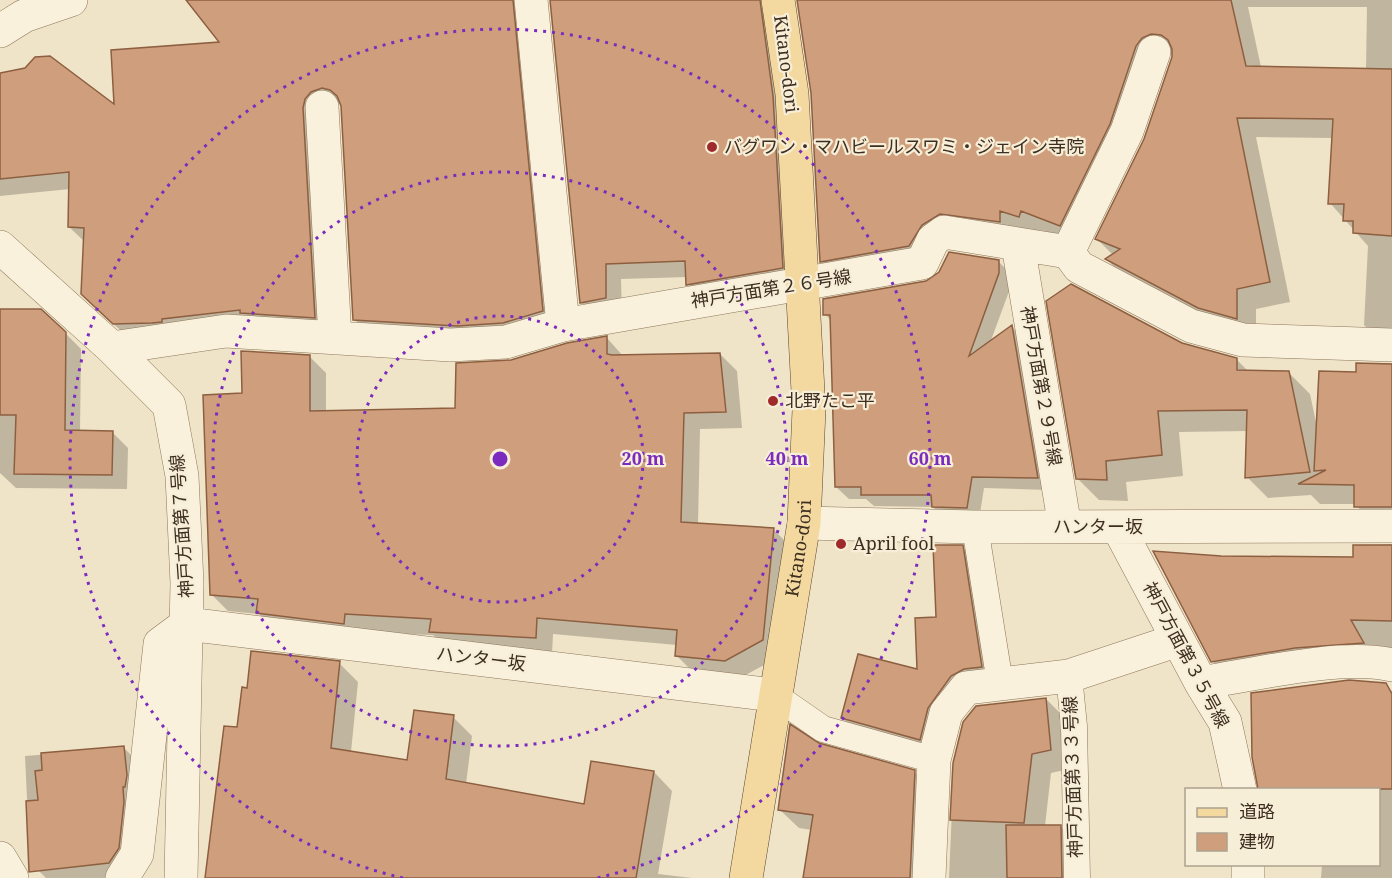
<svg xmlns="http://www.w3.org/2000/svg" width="1392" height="878" viewBox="0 0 1392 878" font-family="'Noto Serif','Noto Sans JP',serif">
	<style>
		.shadow { fill: #0003; fill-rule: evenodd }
		.building { fill: #cf9f7d; stroke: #8d5f41; stroke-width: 1.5 }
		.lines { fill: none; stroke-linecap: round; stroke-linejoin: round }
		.lane-casing { stroke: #8d765c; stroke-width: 27 }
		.street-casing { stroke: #8d765c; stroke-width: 34 }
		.primary-casing { stroke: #5b4430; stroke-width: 34 }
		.lane { stroke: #faf1dc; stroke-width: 26 }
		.street { stroke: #faf1dc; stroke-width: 33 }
		.primary { stroke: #f3d9a0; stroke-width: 33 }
		.ring { fill: none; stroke: #7b2cbf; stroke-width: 3; stroke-dasharray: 3 6 }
		.poi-dot { fill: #9e2a2b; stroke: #f7eed8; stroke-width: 2 }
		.labels { text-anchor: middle; stroke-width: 4.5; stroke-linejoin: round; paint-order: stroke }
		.street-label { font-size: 18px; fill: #3d2e20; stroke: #f7eed8 }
		.poi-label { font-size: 18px; fill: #3d2e20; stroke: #f7eed8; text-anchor: start }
		.centre { fill: #7b2cbf; stroke: #f7eed8; stroke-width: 3 }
		.ring-label { font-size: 18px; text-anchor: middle; font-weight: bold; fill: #7b2cbf; stroke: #f7eed8; stroke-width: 4.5; stroke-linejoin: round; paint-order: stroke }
	</style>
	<rect width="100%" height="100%" fill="#f0e4c8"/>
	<path class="shadow" d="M188 0H537L558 327 370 335 354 319 342 104 338 103 327 107 330 333 130 339 98 310 85 242 69 227 70 189 0 196V93L116 107 222 43Z
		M551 0H738L757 6 772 22 798 283 704 300 688 284V277L621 279 622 314 597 318 581 302Z
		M823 0H1392V346L1384 345 1364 325 1368 246 1330 203 1333 138 1256 137 1290 302 1256 309V338L1127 279 1107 260 1113 255 1097 239 1145 140 1174 53 1162 57 1080 245 1041 230 1039 237 961 233 841 281 821 261ZM1248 7H1367L1366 69 1261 67Z
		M998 261 1011 274V286L990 343 1012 327 1024 339 1049 490 984 488 979 520 945 519 933 507 874 506 866 499H849L836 487 831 321 825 314Z
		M0 311 65 333 81 349 80 432H112L128 448 127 489 16 488 0 473Z
		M607 338 623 356 720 354 737 371 742 428 700 429 698 525 774 530 790 546 779 657 742 677 693 672 676 655 677 645 553 634 552 654 447 649 433 635 274 630 259 614 228 611 211 594 243 395 309 356 326 373V412L457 409 511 362Z
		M1182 344 1236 359 1249 372H1288L1310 394 1317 427 1357 374 1358 364 1392 363V528L1376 527 1355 504H1320L1311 495 1268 498 1247 477 1248 431 1179 432 1183 476 1126 482 1128 501 1099 500 1077 478Z
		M1392 544V665L1233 682 1212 661 1221 558H1355V546Z
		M962 547 979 563 998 683 981 685 936 756 859 734 842 718 919 671Z
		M339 663 358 682 351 752 409 762 453 717 472 736 466 784 585 805 654 772 672 791 658 874 692 878H290L238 729 248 690Z
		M1385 685 1392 691V878H1321L1322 864H1378V790H1259L1260 787Z
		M1046 699 1065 718 1069 769 1051 773 1045 826H1060L1079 845 1080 878H949L954 763Z
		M818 745 914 772 933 791 929 878H805L812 830 799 828 780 810Z
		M124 748 140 764 126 878H46L30 862 25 756Z"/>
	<path class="building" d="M186 0H513L543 311 503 323 457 326 353 320 341 106 337 96 330 90 322 88 311 92 305 99 303 108 315 318 240 313V310L162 319V322L152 323 113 324 81 294 84 228 68 227 69 172 0 179V73L25 68 35 57 50 56 114 104 111 50 219 42Z
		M550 0H760L773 96 783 268 686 285 685 261 606 264V298L580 303Z
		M797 0H1231L1246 66 1392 69V236L1353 233V221H1343L1344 204H1328L1333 119 1237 118 1270 282 1237 289V319L1198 308 1105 259 1120 249 1095 239 1144 139 1172 57V49L1168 40 1161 35 1151 34 1142 38 1136 46 1110 124 1060 226 1021 211 1019 217 1000 211V222L940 214 922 225 909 246 820 262 811 93Z
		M949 252 999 260V273L969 356 1012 325 1038 478 972 477 967 508 932 507 931 495H861V487H835L830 315H823V299L926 281 939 272Z
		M1071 284 1182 343 1237 358V370L1289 371 1310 472 1245 478 1247 410 1158 411 1162 455 1106 461 1107 480 1076 479 1046 301Z
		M0 309H41L66 332 65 430 113 431 112 475 14 474 16 415H0Z
		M607 336V354L612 355 720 353 726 412 684 413 681 522 774 528 763 640 725 661 675 656 677 630 537 618 536 638 429 632 431 619 345 614 344 624 256 613 258 599 210 595 203 395 242 393 241 351 310 355V411L455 408 456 363 511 360 567 343Z
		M1356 363 1392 364V507H1354V485L1298 484 1326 470 1314 471 1319 371 1356 372Z
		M933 545H963L982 667 964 669 951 676 928 708 920 740 841 718 858 654 917 669 915 618 936 617Z
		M1353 545H1392V621L1351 620 1364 643 1295 648 1211 662 1153 551 1221 556 1353 557Z
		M251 651 340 661 331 748 407 760 414 710 454 715 446 779 584 804 591 761 654 771 636 878H205L224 726 237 727 242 687 247 688Z
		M1349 680 1386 683 1392 694V789H1258L1252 757 1251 693Z
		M1046 698 1051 750 1032 754 1024 823 950 820 953 763 963 722 976 706Z
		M790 724 819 743 915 770 910 878H803L813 815 778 810Z
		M124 746 127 775 125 787H123L124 802 119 848 109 863 29 872 26 801 38 800 35 771 42 770 41 753Z
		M1006 825H1061L1062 878H1007Z"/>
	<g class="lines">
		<g class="lane-casing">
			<path id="lane" d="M975 527 1000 683
				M1069 676 1074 726 1077 878
				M774 695 823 729 934 760"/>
		</g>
		<g class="street-casing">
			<path id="street" d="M531 0 563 325
				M0 31 24 16 71 0
				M322 107 335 338
				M1018 245 1065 527
				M0 247 112 348 169 405 182 476 187 583 181 878
				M1068 252 1127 131 1154 52
				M112 348 226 331 450 345 506 342 563 325 922 263 933 240 944 232 1068 252 1079 267 1191 326 1243 340 1392 345
				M804 523 975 527 1392 526
				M1118 527 1201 683 1225 722 1240 790
				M1201 683C1252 675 1343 653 1392 665
				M0 858 12 878
				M1248 864V878
				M122 878 137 854 160 644 187 624 774 695
				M929 878 934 760 946 713 966 688 1069 676 1178 640"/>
		</g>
		<g class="primary-casing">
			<g id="primary">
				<path id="s1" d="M746 878 804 523 809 410 792 94 778 0"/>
			</g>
		</g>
		<use href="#lane" class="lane"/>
		<use href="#street" class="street"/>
		<use href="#primary" class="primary"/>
	</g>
	<g class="ring">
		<circle cx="500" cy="459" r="143"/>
		<circle cx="500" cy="459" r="287"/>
		<path d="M403 878A430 430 0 1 1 597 878"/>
	</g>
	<g class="poi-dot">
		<circle cx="712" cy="147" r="6"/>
		<circle cx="773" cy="401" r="6"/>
		<circle cx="841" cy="544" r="6"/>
	</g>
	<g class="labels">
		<g class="street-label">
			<text transform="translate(786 64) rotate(83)" y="6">Kitano-dori</text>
			<text transform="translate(771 289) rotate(-9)" y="6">神戸方面第２６号線</text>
			<text transform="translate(1041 386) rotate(80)" y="6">神戸方面第２９号線</text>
			<text transform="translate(182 526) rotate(-94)" y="6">神戸方面第７号線</text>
			<text x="1098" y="533">ハンター坂</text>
			<text dy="6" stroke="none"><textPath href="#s1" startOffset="334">Kitano-dori</textPath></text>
			<text transform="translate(1186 655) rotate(62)" y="6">神戸方面第３５号線</text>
			<text transform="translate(481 659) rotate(7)" y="6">ハンター坂</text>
			<text transform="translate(1073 777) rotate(-92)" y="6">神戸方面第３３号線</text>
		</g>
		<g class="poi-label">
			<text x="724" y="153">バグワン・マハビールスワミ・ジェイン寺院</text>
			<text x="785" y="407">北野たこ平</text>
			<text x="853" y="550">April fool</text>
		</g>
	</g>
	<circle cx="500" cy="459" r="9" class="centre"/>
	<g class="ring-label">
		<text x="643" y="465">20 m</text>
		<text x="787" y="465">40 m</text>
		<text x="930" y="465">60 m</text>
	</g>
	<rect x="1185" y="788" width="195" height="78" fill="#f7eed8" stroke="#ada18e" stroke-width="1.5"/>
	<rect x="1197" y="808" width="30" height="9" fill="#f3d9a0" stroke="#ada18e" stroke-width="1.5"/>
	<text x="1239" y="818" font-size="18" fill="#3d2e20">道路</text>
	<rect x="1197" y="833" width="30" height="18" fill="#cf9f7d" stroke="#ada18e" stroke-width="1.5"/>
	<text x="1239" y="848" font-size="18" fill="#3d2e20">建物</text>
</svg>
